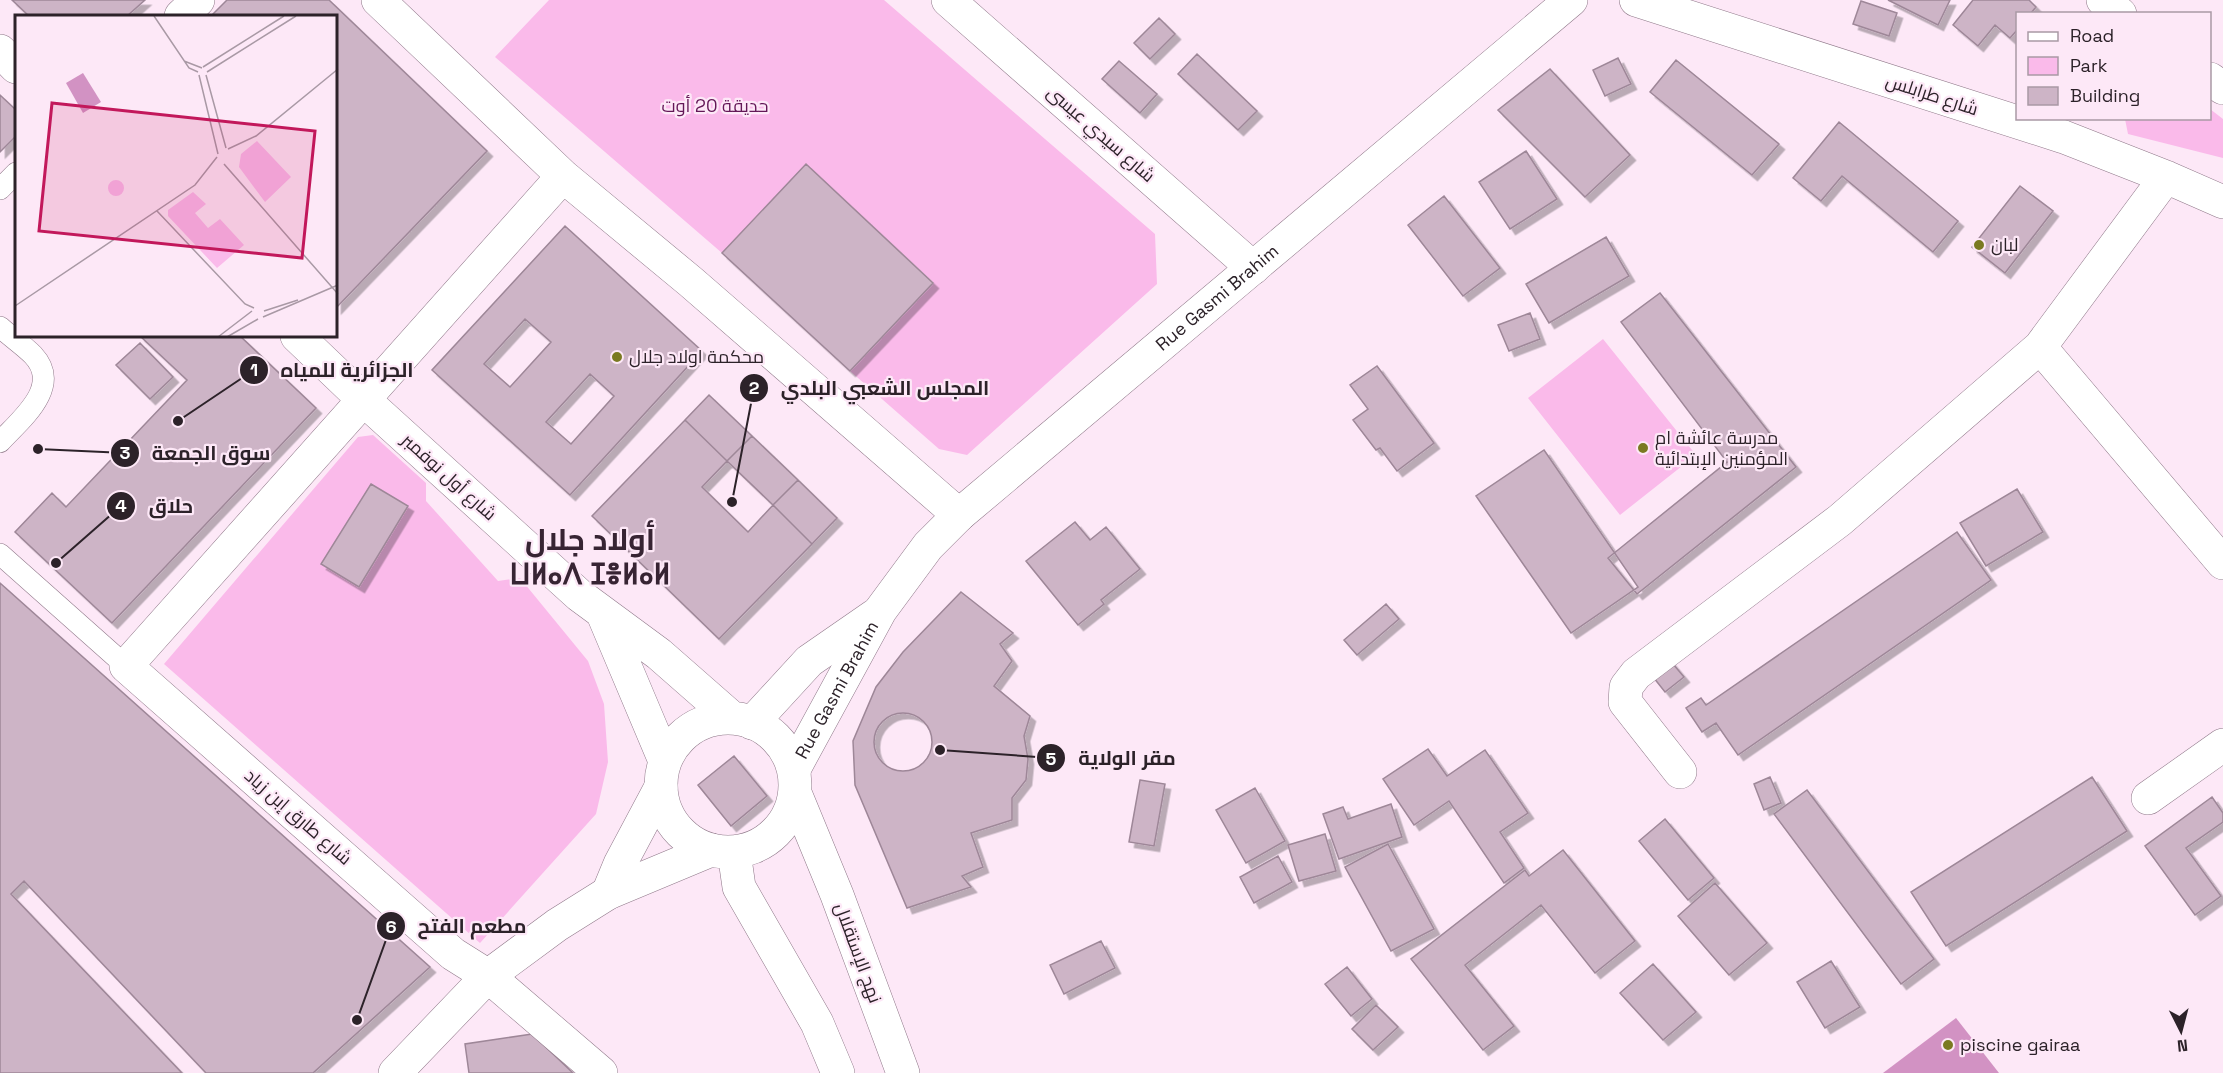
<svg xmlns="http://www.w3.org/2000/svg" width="2223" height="1073" viewBox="0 0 2223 1073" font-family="'Space Grotesk',Cairo,'Noto Sans Tifinagh',sans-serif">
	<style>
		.green { fill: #fabaea }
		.water { fill: #d292c3 }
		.building { fill: #cdb4c6; stroke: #9e8798; stroke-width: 1.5; fill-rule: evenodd; filter: url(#shadow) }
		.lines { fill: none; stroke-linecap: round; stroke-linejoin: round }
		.lane-casing { stroke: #8f7889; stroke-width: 22 }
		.street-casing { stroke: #8f7889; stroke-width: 34 }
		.secondary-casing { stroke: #8f7889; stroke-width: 34 }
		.primary-casing { stroke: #8f7889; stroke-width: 34 }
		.lane { stroke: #fff; stroke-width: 21 }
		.street { stroke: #fff; stroke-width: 33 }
		.secondary { stroke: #fff; stroke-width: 33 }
		.primary { stroke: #fff; stroke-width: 33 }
		.poi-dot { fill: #7a7a21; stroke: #fde8f7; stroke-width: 2 }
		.labels { text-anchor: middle; stroke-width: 4.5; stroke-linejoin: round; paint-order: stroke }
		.street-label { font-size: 18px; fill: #2c2229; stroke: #fde8f7 }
		.park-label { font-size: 18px; fill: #631757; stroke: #fde8f7 }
		.poi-label { font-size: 18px; fill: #2c2229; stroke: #fde8f7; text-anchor: start }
		.town-label { font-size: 30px; font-weight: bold; fill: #372433; stroke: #fde8f7 }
		.inset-road { fill: none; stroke: #a999a5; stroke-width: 1.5 }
		.view { fill: #c2185b; fill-opacity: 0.15; stroke: #c2185b; stroke-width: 3 }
		.inset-edge { fill: none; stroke: #2c2229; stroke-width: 3 }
		.leader { fill: none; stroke: #2c2229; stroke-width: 2 }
		.callout-dot { fill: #2c2229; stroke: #fde8f7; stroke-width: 2 }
		.mark-label { font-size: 18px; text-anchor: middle; font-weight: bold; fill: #fff }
		.callout-label { font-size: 20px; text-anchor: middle; font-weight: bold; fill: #2c2229; stroke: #fde8f7; stroke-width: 4.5; stroke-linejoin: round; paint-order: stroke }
	</style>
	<defs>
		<filter id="shadow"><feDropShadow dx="5.5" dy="5.5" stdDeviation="0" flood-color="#0004"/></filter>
	</defs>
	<rect width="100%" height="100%" fill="#fde8f7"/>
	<path class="green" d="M549 0H884L1155 234 1157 284 967 455 939 449 850 371 933 282 806 165 722 253 495 57Z
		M2210 109 2223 119V158L2128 134 2125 119 2210 118Z
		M1603 339 1696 455 1620 515 1528 398Z
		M373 435 426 483V501L498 581 520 578 588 661 604 704 608 762 596 814 480 943 164 664 358 437Z"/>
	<path class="water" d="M1956 1018 1999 1073H1883Z"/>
	<path class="building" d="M12 0H145L127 16H29Z
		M227 0H329L487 151 336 308V16H211Z
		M1888 0H1950L1938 25Z
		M1973 0H2029L2036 7 2030 14H2018V29L2010 38 1995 25 1978 46 1953 25Z
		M1861 1 1897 13 1889 36 1853 24Z
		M1159 18 1175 34 1150 59 1134 43Z
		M1197 54 1257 111 1238 130 1178 74Z
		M1618 58 1631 84 1605 96 1593 70Z
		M1676 60 1779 144 1752 175 1650 92Z
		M1119 61 1157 94 1140 113 1102 79Z
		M1550 69 1630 155 1585 197 1498 110Z
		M0 95 16 110V136L0 152Z
		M1839 122 1958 221 1933 252 1842 176 1821 201 1793 178Z
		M1526 151 1557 199 1510 229 1479 182Z
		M806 164 933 283 850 371 722 253Z
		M2020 186 2053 211 2005 273 1972 247Z
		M1444 196 1500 268 1463 296 1408 225Z
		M565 226 702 351 570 495 432 370ZM525 319 551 342 510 387 484 364ZM590 374 614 396 571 444 546 422Z
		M1606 237 1629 276 1549 323 1526 284Z
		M1660 293 1796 467 1637 594 1608 558 1727 462 1621 322Z
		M1530 313 1540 339 1509 351 1498 325Z
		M140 336H240L316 408 112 623 15 532 52 493 66 507 187 380Z
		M140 343 173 377 150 399 116 365Z
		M1377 366 1434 443 1397 471 1380 448 1376 450 1353 420 1368 409 1350 385Z
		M709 395 752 436 727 461 685 420Z
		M685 420 727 461 702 487 748 532 773 505 812 544 719 639 592 516Z
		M752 436 798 480 773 505 727 461Z
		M1544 450 1638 587 1571 633 1476 496Z
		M798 480 837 518 812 544 773 505Z
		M371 484 408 506 359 587 321 564Z
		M2017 489 2043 532 1986 566 1960 523Z
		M1075 522 1090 540 1106 527 1140 569 1101 600 1104 604 1078 625 1026 561Z
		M1957 532 1991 580 1738 755 1716 723 1702 732 1686 708 1701 698 1706 705Z
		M0 583 430 967 313 1073H206L24 881 11 894 182 1073H0Z
		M961 592 1013 633 1000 644 1012 661 994 686 1030 716 1024 736 1028 759 1026 780 1012 798V820L971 833 983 867 962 876 971 887 907 908 855 785 853 741 876 687 903 652Z
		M1386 604 1399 619 1357 655 1344 640Z
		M1668 658 1684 677 1665 692 1650 673Z
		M874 742a29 29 0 1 1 58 0a29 29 0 1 1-58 0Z
		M1428 749 1447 776 1485 750 1528 813 1500 832 1524 868 1504 883 1449 801 1414 825 1383 779Z
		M734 756 767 796 731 826 698 785Z
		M1770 777 1781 803 1764 810 1754 784Z
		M2092 777 2127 831 1946 946 1911 892Z
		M1140 780 1165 784 1154 846 1129 842Z
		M1255 788 1285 841 1246 863 1216 810Z
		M1807 790 1934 959 1901 984 1774 814Z
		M2212 797 2223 813V822L2186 848 2221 896 2195 915 2145 846Z
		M1391 804 1402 837 1339 859 1323 814 1343 807 1348 819Z
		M1665 819 1714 878 1688 900 1639 841Z
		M1325 834 1336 871 1299 881 1288 845Z
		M1388 844 1434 929 1391 951 1345 867Z
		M1563 850 1635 941 1595 973 1541 905 1465 965 1514 1026 1483 1050 1411 959 1525 870 1529 876Z
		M1278 856 1292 882 1254 903 1240 877Z
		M1715 883 1767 943 1729 975 1678 916Z
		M1101 941 1115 968 1064 994 1050 965Z
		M1831 961 1860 1007 1825 1028 1797 982Z
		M1653 964 1696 1012 1663 1040 1620 993Z
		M1347 967 1372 999 1351 1016 1325 984Z
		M1376 1005 1398 1027 1373 1050 1352 1029Z
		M532 1034 573 1073H469L465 1044Z"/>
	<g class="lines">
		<g class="lane-casing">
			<path id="lane" d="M0 189 16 173
				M0 327C11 337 23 345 33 355 63 387 20 420 0 442
				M0 554 126 666"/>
		</g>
		<g class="street-casing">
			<path id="street" d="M378 0 563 176 691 282 959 515
				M1636 0 2064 137 2166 177 2223 202
				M2103 0 2120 14
				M181 16 198 0
				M2210 79 2223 88
				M563 176 126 666 453 954 488 976 601 1073
				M2040 347 2223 563
				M1680 772 1625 702 1626 687 1636 674 1840 520 2040 347 2166 177
				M2148 798 2223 745"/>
		</g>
		<g class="secondary-casing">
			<g id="secondary">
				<path d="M948 0 1253 268"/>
				<path d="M752 723 809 661 874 616"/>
				<path id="s1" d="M794 769 880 611 928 546 959 515 1571 0"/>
				<path d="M608 893 620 864 661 787"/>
				<path d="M395 1073 488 976 557 925 608 893 711 850"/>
			</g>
		</g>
		<g class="primary-casing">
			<path id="primary" d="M0 51 16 67
				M297 336 364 400 579 595 659 654 732 718
				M603 614 665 761
				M661 785a67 67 0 1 1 134 0a67 67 0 1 1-134 0Z
				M795 793 837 895 903 1073
				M734 852 739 887 817 1023 838 1073"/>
		</g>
		<use href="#lane" class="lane"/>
		<use href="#street" class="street"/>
		<use href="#secondary" class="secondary"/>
		<use href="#primary" class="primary"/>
	</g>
	<g class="poi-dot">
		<circle cx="1979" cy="245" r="6"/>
		<circle cx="617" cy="357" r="6"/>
		<circle cx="1643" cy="448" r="6"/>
		<circle cx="1948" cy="1045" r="6"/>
	</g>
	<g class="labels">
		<g class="street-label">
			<text transform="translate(1932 95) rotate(18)" y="6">شارع طرابلس</text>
			<text transform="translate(1101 134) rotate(41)" y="6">شارع سيدي عيسى</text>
			<text dy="6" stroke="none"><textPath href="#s1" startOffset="642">Rue Gasmi Brahim</textPath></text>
			<text transform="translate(449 477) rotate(42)" y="6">شارع أول نوفمبر</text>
			<text dy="6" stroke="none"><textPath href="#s1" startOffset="90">Rue Gasmi Brahim</textPath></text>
			<text transform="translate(298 817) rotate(41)" y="6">شارع طارق إبن زياد</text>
			<text transform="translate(858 953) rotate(70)" y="6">نهج الإستقلال</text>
		</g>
		<g class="park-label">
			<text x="715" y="112">حديقة 20 أوت</text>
		</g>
		<g class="poi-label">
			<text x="1991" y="251">لبان</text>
			<text x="629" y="363">محكمة اولاد جلال</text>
			<text x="1655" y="444">مدرسة عائشة ام<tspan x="1655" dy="21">المؤمنين الإبتدائية</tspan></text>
			<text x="1960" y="1051">piscine gairaa</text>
		</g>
		<g class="town-label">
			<text x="590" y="550">أولاد جلال<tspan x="590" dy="34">ⵡⵍⴰⴷ ⵊⴻⵍⴰⵍ</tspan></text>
		</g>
	</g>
	<g transform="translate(15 15)">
		<rect width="322" height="322" fill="#fde8f7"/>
		<path d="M242 126 276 162 250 187 224 152 226 139ZM93 173a8 8 0 1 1 16 0a8 8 0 1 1-16 0ZM178 177 191 189 180 198 193 213 205 204 229 230 202 253 153 201V195Z" fill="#fabaea"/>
		<path d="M68 58 86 87 68 98 51 68Z" fill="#d292c3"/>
		<path class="inset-road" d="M139 1 174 53 183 57M169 46 187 53M188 52 269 1M192 57 281 1M184 60 203 139M191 60 211 133M213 134 241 121 323 54M209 149 323 279M142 196 230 289 239 293M0 291 180 170 202 142M249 296 283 285M248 302 323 270M203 322 237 296M212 322 243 304"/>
		<path class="view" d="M37 88 300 116 287 243 24 216Z"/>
		<rect width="322" height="322" class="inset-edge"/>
	</g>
	<path class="leader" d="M178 421L254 370M732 502L754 388M38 449L125 453M56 563L121 506M940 750L1051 758M357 1020L391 926"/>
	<g class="callout-dot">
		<circle cx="178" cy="421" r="6"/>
		<circle cx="732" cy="502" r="6"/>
		<circle cx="38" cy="449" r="6"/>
		<circle cx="56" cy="563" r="6"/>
		<circle cx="940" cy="750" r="6"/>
		<circle cx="357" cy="1020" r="6"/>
		<circle cx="254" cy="370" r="15"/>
		<circle cx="754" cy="388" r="15"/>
		<circle cx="125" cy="453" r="15"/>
		<circle cx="121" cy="506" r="15"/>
		<circle cx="1051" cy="758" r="15"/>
		<circle cx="391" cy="926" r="15"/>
	</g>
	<g class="mark-label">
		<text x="254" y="376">1</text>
		<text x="754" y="394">2</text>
		<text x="125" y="459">3</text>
		<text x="121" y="512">4</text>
		<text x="1051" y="765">5</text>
		<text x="391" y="933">6</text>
	</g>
	<g class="callout-label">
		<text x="347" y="377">الجزائرية للمياه</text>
		<text x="885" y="395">المجلس الشعبي البلدي</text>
		<text x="211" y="460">سوق الجمعة</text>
		<text x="171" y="513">حلاق</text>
		<text x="1127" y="765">مقر الولاية</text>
		<text x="472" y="933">مطعم الفتح</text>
	</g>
	<rect x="2016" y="12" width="195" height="108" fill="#fde8f7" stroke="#a999a5" stroke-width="1.5"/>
	<rect x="2028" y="32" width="30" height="9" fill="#ffffff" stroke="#a999a5" stroke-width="1.5"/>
	<text x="2070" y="42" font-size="18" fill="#2c2229">Road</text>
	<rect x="2028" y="57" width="30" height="18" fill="#fabaea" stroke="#a999a5" stroke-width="1.5"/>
	<text x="2070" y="72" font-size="18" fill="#2c2229">Park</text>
	<rect x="2028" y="87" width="30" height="18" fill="#cdb4c6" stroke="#a999a5" stroke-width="1.5"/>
	<text x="2070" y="102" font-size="18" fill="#2c2229">Building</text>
	<g transform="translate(2181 1031) rotate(174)" stroke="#fde8f7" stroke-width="4.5" paint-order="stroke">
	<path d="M0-4.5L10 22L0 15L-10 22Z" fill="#2c2229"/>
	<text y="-9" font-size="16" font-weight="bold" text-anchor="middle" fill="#2c2229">N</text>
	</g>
</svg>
